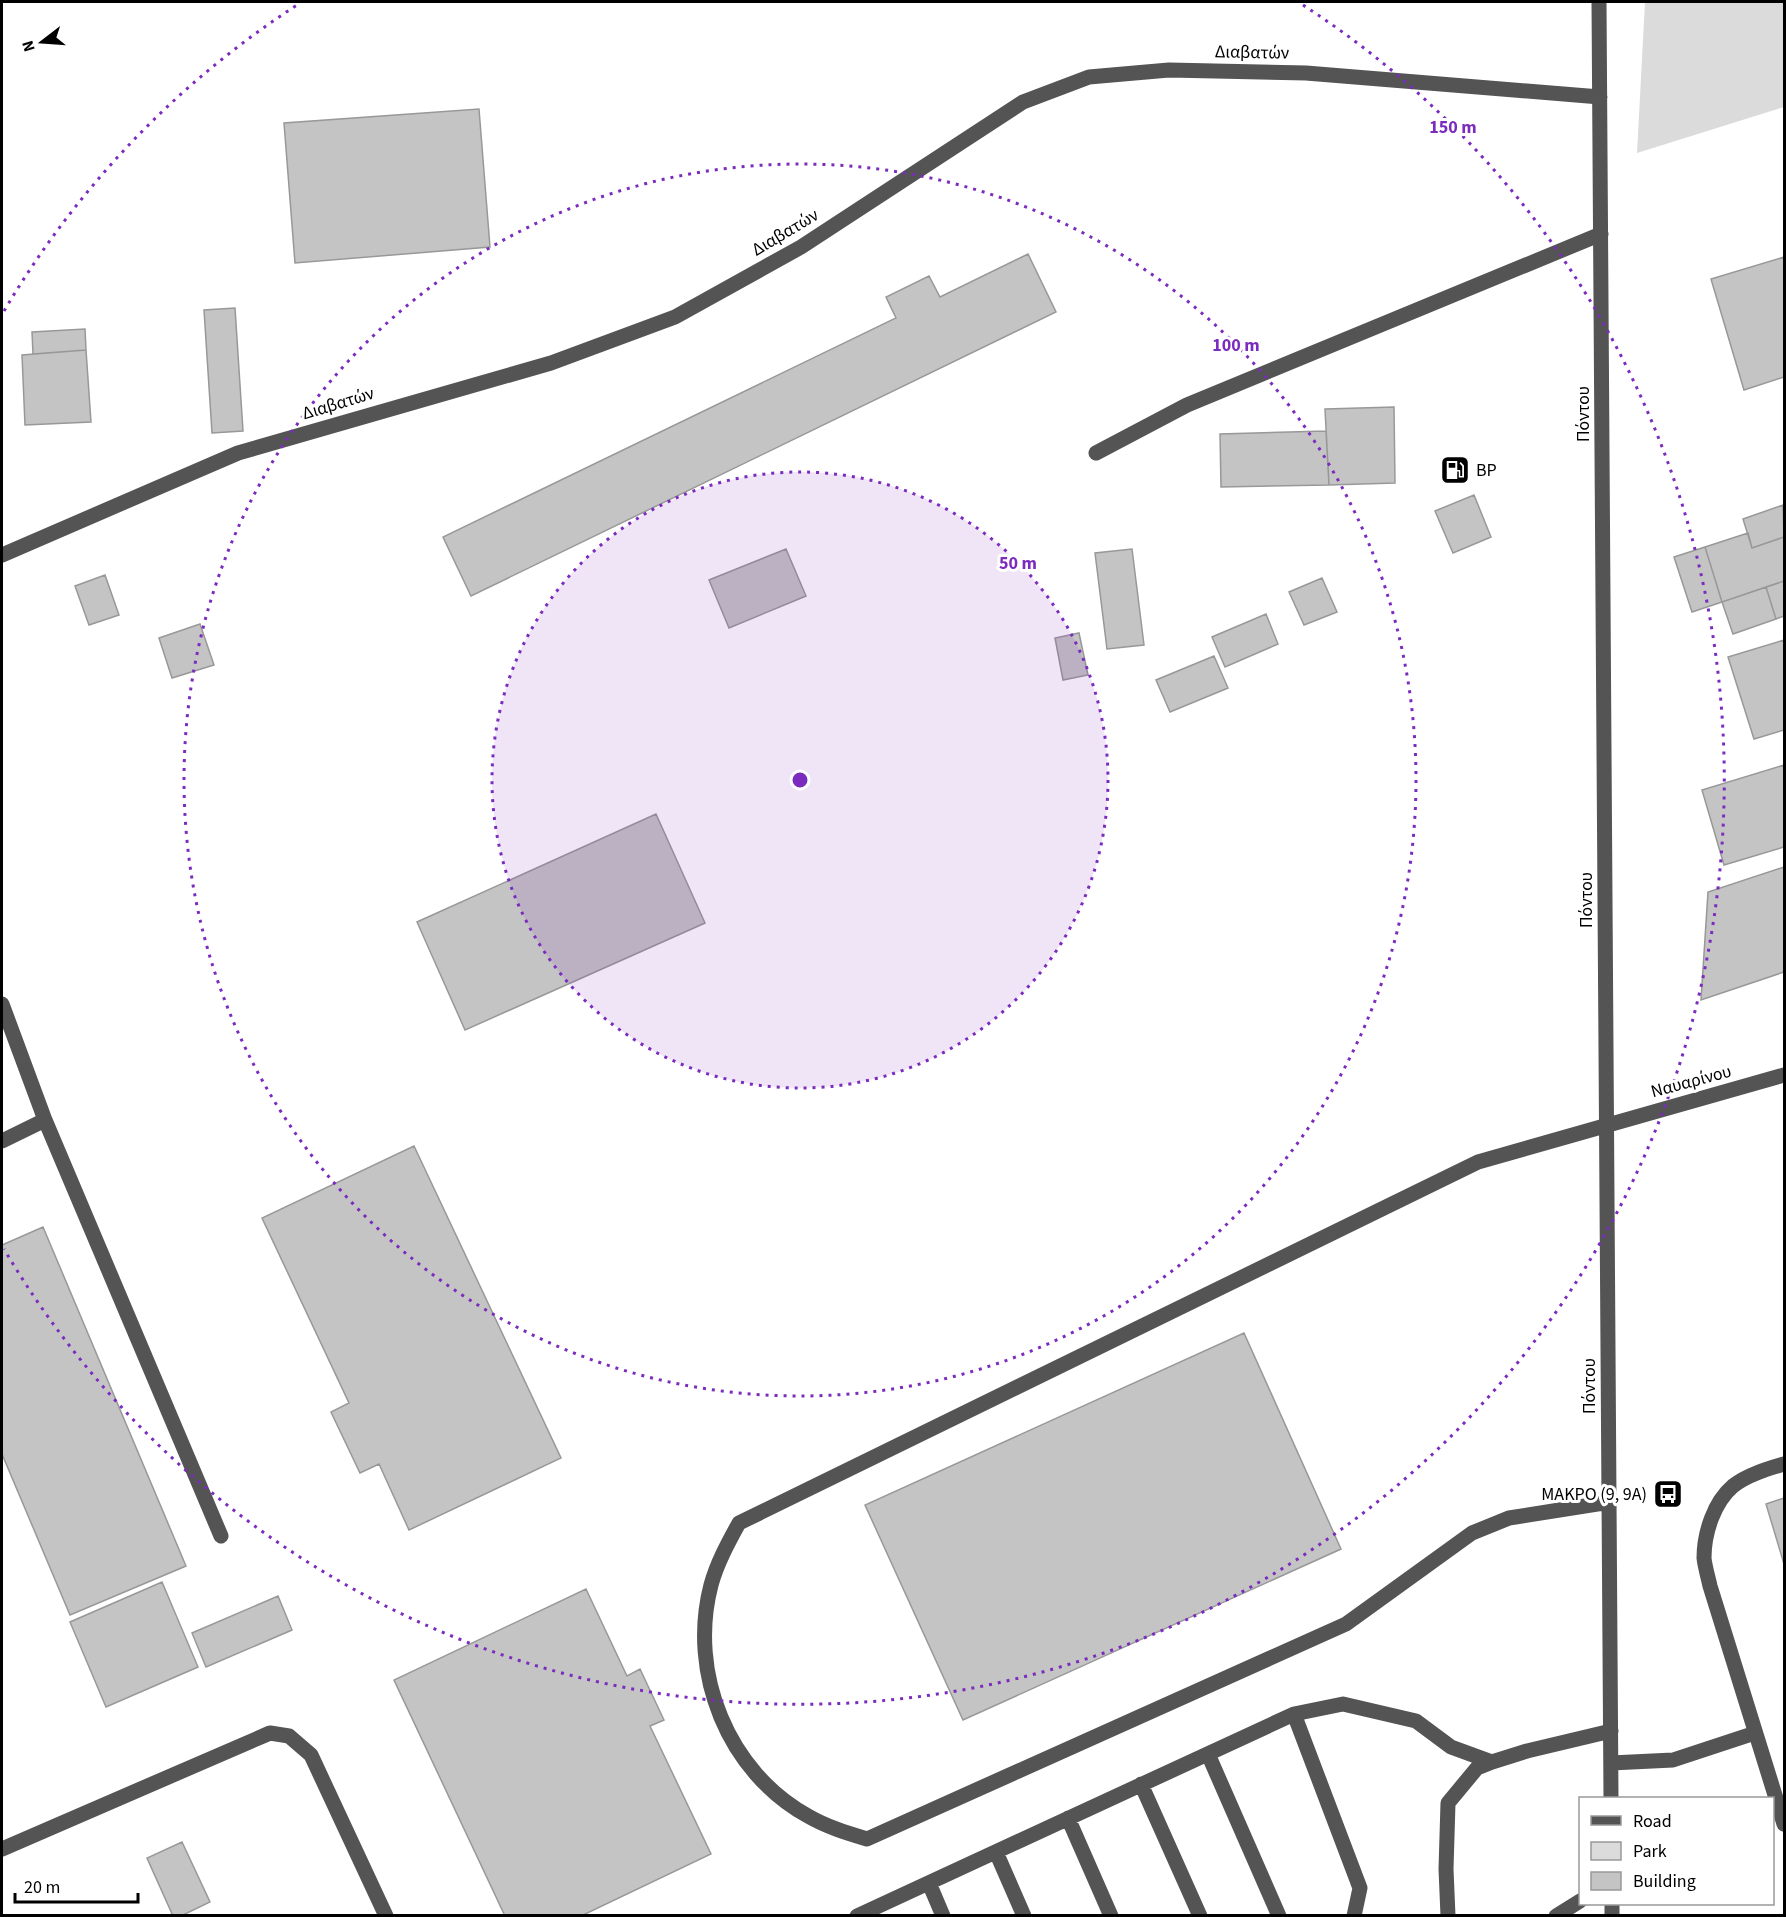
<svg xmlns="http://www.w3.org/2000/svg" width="1786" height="1917" viewBox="0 0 1786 1917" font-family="'Source Sans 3',sans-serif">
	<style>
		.green { fill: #dbdbdb }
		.building { fill: #c4c4c4; stroke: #989898; stroke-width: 1.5 }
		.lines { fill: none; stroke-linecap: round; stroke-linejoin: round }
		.minor { stroke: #545454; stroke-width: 15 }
		.ring { fill: none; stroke: #7b2cbf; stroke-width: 3; stroke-dasharray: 3 6 }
		.labels { text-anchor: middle; stroke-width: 6; stroke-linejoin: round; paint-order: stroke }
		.street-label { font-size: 18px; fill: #000; stroke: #fff }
		.poi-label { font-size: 18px; fill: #000; stroke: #fff; text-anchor: start }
		.centre { fill: #7b2cbf; stroke: #fff; stroke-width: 3 }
		.ring-label { font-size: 18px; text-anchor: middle; font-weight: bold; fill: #7b2cbf; stroke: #fff; stroke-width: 6; stroke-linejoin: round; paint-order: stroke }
	</style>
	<rect width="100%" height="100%" fill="#fff"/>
	<path class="green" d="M1645 2H1784V107L1637 153Z"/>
	<path class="building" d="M479 109 490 247 295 263 284 123Z
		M1028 254 1056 312 471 596 443 537 896 318 886 297 929 276 940 297Z
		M1784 257V377L1744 390 1711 279Z
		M235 308 243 431 212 433 204 310Z
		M85 329 86 350 33 354 32 332Z
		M86 350 91 422 25 425 22 355Z
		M1394 407 1395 483 1329 485 1325 409Z
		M1326 431 1329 485 1221 487 1220 434Z
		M1474 495 1491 537 1453 553 1435 511Z
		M1783 505 1784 537 1752 548 1743 519Z
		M1748 533 1752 548 1784 537V581L1722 602 1705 547Z
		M1705 547 1722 602 1692 612 1674 557Z
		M786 549 806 596 729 628 709 580Z
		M1132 549 1144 645 1107 649 1095 553Z
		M105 575 119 615 89 625 75 586Z
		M1322 578 1337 612 1304 625 1289 592Z
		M1784 581V616L1776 619 1766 587Z
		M1766 587 1776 619 1733 634 1722 602Z
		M1266 614 1278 644 1225 667 1212 637Z
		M200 624 214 665 172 678 159 638Z
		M1079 633 1088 675 1063 680 1055 638Z
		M1784 640V730L1754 739 1728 657Z
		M1214 656 1228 688 1170 712 1156 680Z
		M1784 765V847L1724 865 1702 790Z
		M656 814 705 923 465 1030 417 922Z
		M1784 867V972L1701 1000 1708 892Z
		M414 1146 561 1458 409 1530 379 1464 360 1473 331 1412 349 1403 262 1218Z
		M43 1227 186 1566 70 1615 2 1454V1245Z
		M1244 1333 1341 1549 963 1720 865 1505Z
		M1784 1498V1564L1766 1504Z
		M162 1582 198 1667 106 1707 70 1622Z
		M586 1589 627 1676 640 1669 664 1720 650 1726 711 1854 581 1916H505L394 1680Z
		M278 1596 292 1630 206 1667 192 1633Z
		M182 1842 210 1902 181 1916H173L147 1858Z"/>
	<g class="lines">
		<path class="minor" d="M1599 2 1611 1798
			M1096 453 1187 405 1601 234
			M2 555 238 453 551 363 675 317 801 247 1023 102 1089 77 1169 70 1306 73 1600 97
			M2 1004 45 1120 221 1536
			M2 1141 45 1120
			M1784 1464C1767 1469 1747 1475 1733 1486 1714 1502 1704 1533 1704 1558 1705 1567 1708 1577 1710 1586L1784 1824
			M1610 1502 1509 1518 1472 1533 1346 1624 867 1839C847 1833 827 1827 808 1816 728 1772 688 1673 711 1585 717 1563 728 1543 739 1523L1478 1162 1784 1075
			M1294 1714 1360 1888 1354 1916
			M1208 1754 1279 1916
			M1611 1763 1673 1760 1755 1733
			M1141 1784 1200 1916
			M1068 1818 1111 1916
			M2 1849 270 1733 289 1736 311 1755 386 1916
			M996 1852 1024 1916
			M929 1883 943 1916
			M1612 1904V1916
			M857 1916 1294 1714 1343 1704 1416 1721 1451 1747 1492 1762 1527 1751 1611 1731
			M1448 1916 1446 1869 1448 1803 1477 1768 1492 1762
			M1556 1916 1580 1901"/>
	</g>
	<circle cx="800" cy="780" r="308" fill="#7b2cbf" fill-opacity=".12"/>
	<g class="ring">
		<circle cx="800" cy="780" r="308"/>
		<circle cx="800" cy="780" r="616"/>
		<path d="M4 311A924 924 0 0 1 297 5M1303 5A924 924 0 1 1 4 1249"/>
	</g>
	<defs>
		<g id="fuel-square" transform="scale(1.5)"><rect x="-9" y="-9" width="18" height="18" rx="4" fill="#000" stroke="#fff"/><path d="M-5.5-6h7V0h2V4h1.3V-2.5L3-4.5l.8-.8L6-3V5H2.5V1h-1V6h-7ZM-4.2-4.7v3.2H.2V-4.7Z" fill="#fff"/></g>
		<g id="bus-square" transform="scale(1.5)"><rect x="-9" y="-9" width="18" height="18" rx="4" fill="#000" stroke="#fff"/><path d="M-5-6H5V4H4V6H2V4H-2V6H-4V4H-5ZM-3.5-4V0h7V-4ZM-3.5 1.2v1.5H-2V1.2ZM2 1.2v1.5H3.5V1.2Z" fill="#fff"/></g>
	</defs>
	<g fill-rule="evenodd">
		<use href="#fuel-square" x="1455" y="470"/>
		<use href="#bus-square" x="1668" y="1494"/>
	</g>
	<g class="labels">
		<g class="street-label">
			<text transform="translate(1252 52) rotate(1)" y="6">Διαβατών</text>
			<text transform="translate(785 232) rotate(-31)" y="6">Διαβατών</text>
			<text transform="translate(338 403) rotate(-17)" y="6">Διαβατών</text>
			<text transform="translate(1583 414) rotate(-90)" y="6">Πόντου</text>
			<text transform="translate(1586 900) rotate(-90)" y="6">Πόντου</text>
			<text transform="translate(1691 1081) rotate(-15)" y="6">Ναυαρίνου</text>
			<text transform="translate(1589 1386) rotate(-90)" y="6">Πόντου</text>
		</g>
		<g class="poi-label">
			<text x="1476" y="476">BP</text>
			<text x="1647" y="1500" text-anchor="end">ΜΑΚΡΟ (9, 9Α)</text>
		</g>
	</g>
	<circle cx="800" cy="780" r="9" class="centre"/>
	<g class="ring-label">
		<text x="1453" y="133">150 m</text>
		<text x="1236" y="351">100 m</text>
		<text x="1018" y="569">50 m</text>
	</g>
	<rect width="1786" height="1917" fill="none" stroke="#000000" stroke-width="6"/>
	<rect x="1579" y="1797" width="195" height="108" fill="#ffffff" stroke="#999999" stroke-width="1.5"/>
	<rect x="1591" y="1816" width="30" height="9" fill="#545454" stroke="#999999" stroke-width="1.5"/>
	<text x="1633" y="1827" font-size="18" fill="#000000">Road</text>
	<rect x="1591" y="1842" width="30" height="18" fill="#dbdbdb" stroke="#999999" stroke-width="1.5"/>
	<text x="1633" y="1857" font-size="18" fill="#000000">Park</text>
	<rect x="1591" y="1872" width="30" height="18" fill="#c4c4c4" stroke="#999999" stroke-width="1.5"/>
	<text x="1633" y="1887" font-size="18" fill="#000000">Building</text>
	<g transform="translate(42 42) rotate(253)" stroke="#ffffff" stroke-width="4.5" paint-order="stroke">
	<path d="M0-4.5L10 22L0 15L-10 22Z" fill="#000000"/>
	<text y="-9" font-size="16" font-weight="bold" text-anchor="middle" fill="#000000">N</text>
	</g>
	<path d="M15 1893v9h123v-9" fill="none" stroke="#000000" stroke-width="3"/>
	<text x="24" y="1893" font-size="18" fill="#000000" stroke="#ffffff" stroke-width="4.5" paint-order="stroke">20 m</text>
</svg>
